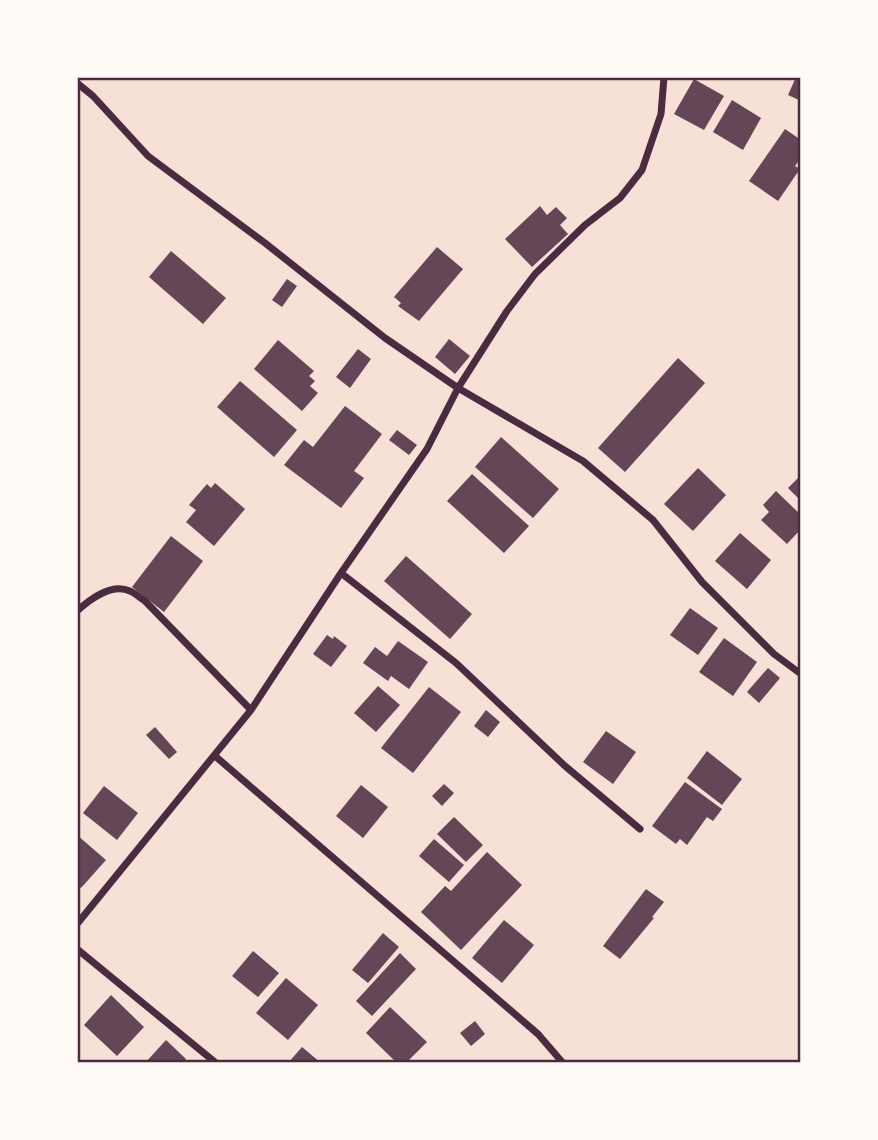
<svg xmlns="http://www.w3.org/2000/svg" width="878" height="1140" viewBox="0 0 878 1140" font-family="Montserrat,sans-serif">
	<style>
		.building { fill: #644757 }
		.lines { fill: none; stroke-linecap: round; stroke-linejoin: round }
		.minor { stroke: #4a2c40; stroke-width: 7 }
		.neatline { fill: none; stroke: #4a2c40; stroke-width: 2.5 }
	</style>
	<rect width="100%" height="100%" fill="#f7e1d7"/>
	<path class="building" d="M796 77H801V101L788 95Z
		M694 79 724 96 704 130 674 114Z
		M732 100 761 118 743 150 713 132Z
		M785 129 801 140V158L795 166 800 169 778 201 749 181Z
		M540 206 547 215 556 207 567 218 560 225 568 234 532 267 505 239Z
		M437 247 463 269 419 321 398 306 401 303 394 297Z
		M171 251 226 298 203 324 149 277Z
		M287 279 297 286 282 307 272 300Z
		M449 339 470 356 455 374 435 357Z
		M278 340 314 371 309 376 315 381 310 386 318 393 302 411 254 369Z
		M358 349 371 359 350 388 336 377Z
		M678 358 705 383 625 472 598 448Z
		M240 381 297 430 274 457 217 407Z
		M345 406 382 434 354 471 364 478 341 508 284 465 304 440 313 447Z
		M397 430 417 445 409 455 389 440Z
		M501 437 559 489 533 518 475 467Z
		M698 468 726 495 693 531 664 504Z
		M472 474 529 526 504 553 447 501Z
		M801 475V501L788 488Z
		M215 483 245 509 214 546 186 522 196 510 189 505 207 484 211 488Z
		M776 491 801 515V529L787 544 761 520 769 512 763 505Z
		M740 533 771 560 747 589 715 561Z
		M171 536 203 561 164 612 132 587Z
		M406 556 472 614 450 639 384 581Z
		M690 608 718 628 698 655 670 635Z
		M327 635 333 639 334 636 347 646 331 667 313 654Z
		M724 638 757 662 733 696 699 672Z
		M398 641 428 662 409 689 391 676 388 681 363 663 375 647 387 656Z
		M768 668 780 678 759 703 747 692Z
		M378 686 400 705 376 732 354 713Z
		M429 687 461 712 413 773 381 748Z
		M486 710 500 722 488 737 474 726Z
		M155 727 177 752 169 759 146 735Z
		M606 731 636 752 613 784 583 762Z
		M707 751 742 779 722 805 687 778Z
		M685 782 722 809 713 821 707 817 687 845 680 839 676 844 652 826Z
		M444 784 454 793 442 806 432 796Z
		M361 785 388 807 363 838 336 816Z
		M104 786 138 813 117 840 83 813Z
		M454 817 483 845 466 862 437 834Z
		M77 835 106 860 81 888 77 884Z
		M434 839 464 865 449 882 419 856Z
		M487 852 522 885 461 950 421 912 445 886 451 891Z
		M646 889 664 902 652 917 654 918 620 959 603 946Z
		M504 920 534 945 502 983 472 958Z
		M383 933 399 947 368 983 352 970Z
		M253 951 279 973 258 997 232 976Z
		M400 953 416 969 372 1016 356 1001Z
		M286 978 318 1005 288 1040 256 1013Z
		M111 995 144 1027 117 1056 84 1025Z
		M390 1007 427 1042 406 1063H397L366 1033Z
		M475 1021 485 1034 471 1046 460 1033Z
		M166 1040 186 1059 183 1063H145Z
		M302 1047 321 1063H288Z"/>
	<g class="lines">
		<path class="minor" d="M77 83 93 96 148 156 265 243 385 338 458 388 583 461 653 520 702 582 774 654 801 674
			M341 573 456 663 565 766 640 829
			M77 611C90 599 112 583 130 591 135 593 140 598 145 601L251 710
			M215 756 538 1034 563 1063
			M77 924 251 710 341 573 427 449 458 388 507 311 535 274 585 225 620 198 642 170 661 114 664 77
			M77 949 216 1063"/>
	</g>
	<rect width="878" height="1140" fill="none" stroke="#fffaf5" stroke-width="158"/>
	<rect x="79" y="79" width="720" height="982" class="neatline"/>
</svg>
